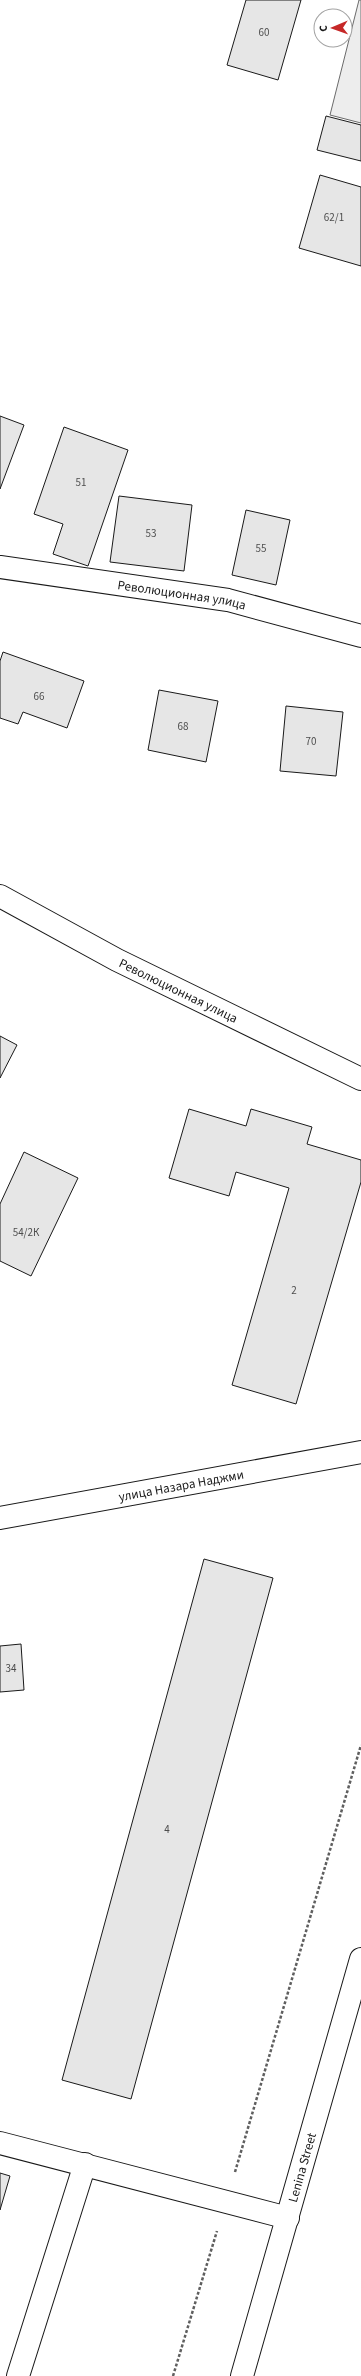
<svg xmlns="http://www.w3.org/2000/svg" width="361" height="2376" viewBox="0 0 361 2376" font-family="'Source Sans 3',sans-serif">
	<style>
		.built { fill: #ededed; stroke: #6a6a6a }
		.building { fill: #e6e6e6; stroke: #1a1a1a }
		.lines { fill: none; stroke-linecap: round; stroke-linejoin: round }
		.minor-casing { stroke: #1a1a1a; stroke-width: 24 }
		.major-casing { stroke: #1a1a1a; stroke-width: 24 }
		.path { stroke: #5f5f5f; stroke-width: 2.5; stroke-dasharray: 3 2; stroke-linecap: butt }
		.minor { stroke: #fff; stroke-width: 22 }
		.major { stroke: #fff; stroke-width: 22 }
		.labels { text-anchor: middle; stroke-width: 3; stroke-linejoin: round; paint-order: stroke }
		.number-label { font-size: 11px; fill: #4d4d4d }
		.street-label { font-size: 13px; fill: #1a1a1a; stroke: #fff }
	</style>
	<rect width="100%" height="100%" fill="#fff"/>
	<path class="built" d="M359 0H361V123L330 115Z"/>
	<path class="building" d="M246 0H301L278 80 227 65Z
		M326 116 361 125V161L317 150Z
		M320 175 361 187V266L299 248Z
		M0 416 24 425 0 489Z
		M64 427 128 450 88 566 53 554 63 524 34 514Z
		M119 496 192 505 184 571 110 562Z
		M246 510 290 520 276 585 232 575Z
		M3 652 84 681 67 728 23 712 18 724 0 718V661Z
		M159 690 218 701 206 762 148 750Z
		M286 706 343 712 336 776 280 771Z
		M0 1036 17 1045 0 1078Z
		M189 1109 246 1126 251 1109 312 1127 307 1144 361 1160V1182L296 1404 232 1385 289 1188 236 1172 229 1196 169 1178Z
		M24 1152 78 1178 31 1276 0 1261V1204Z
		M204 1559 273 1578 131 2099 62 2080Z
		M21 1644 24 1690 0 1692V1646Z
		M0 2173 10 2176 0 2210Z"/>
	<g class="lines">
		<g class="minor-casing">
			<g id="minor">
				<path id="s1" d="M0 567 228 600 361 636"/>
				<path id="s2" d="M0 896 117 960 361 1079"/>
				<path id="s3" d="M0 1518 361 1452"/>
				<path d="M0 2143 288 2218"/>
				<path d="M18 2376 85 2164"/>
			</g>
		</g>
		<g class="major-casing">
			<g id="major">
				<path id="s4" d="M242 2376 361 1959"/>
			</g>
		</g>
		<path class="path" d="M235 2172 361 1745
			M173 2376 217 2231"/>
		<use href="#minor" class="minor"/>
		<use href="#major" class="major"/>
	</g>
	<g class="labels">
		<g class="number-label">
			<text x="264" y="36">60</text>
			<text x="334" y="221">62/1</text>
			<text x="81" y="486">51</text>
			<text x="151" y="537">53</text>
			<text x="261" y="552">55</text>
			<text x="39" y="700">66</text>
			<text x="183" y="730">68</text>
			<text x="311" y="745">70</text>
			<text x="26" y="1236">54/2К</text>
			<text x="294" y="1294">2</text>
			<text x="11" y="1672">34</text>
			<text x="167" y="1833">4</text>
		</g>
		<g class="street-label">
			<text dy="5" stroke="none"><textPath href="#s1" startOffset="184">Революционная улица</textPath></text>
			<text dy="5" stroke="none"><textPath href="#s2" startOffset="202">Революционная улица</textPath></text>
			<text dy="5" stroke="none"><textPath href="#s3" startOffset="184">улица Назара Наджми</textPath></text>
			<text dy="5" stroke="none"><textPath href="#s4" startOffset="217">Lenina Street</textPath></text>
		</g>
	</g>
	<g transform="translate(333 28) rotate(268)"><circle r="19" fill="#ffffff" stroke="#a3a3a3"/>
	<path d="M0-3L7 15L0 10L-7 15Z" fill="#c62828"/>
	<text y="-6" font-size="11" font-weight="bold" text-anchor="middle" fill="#1a1a1a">С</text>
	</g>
</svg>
